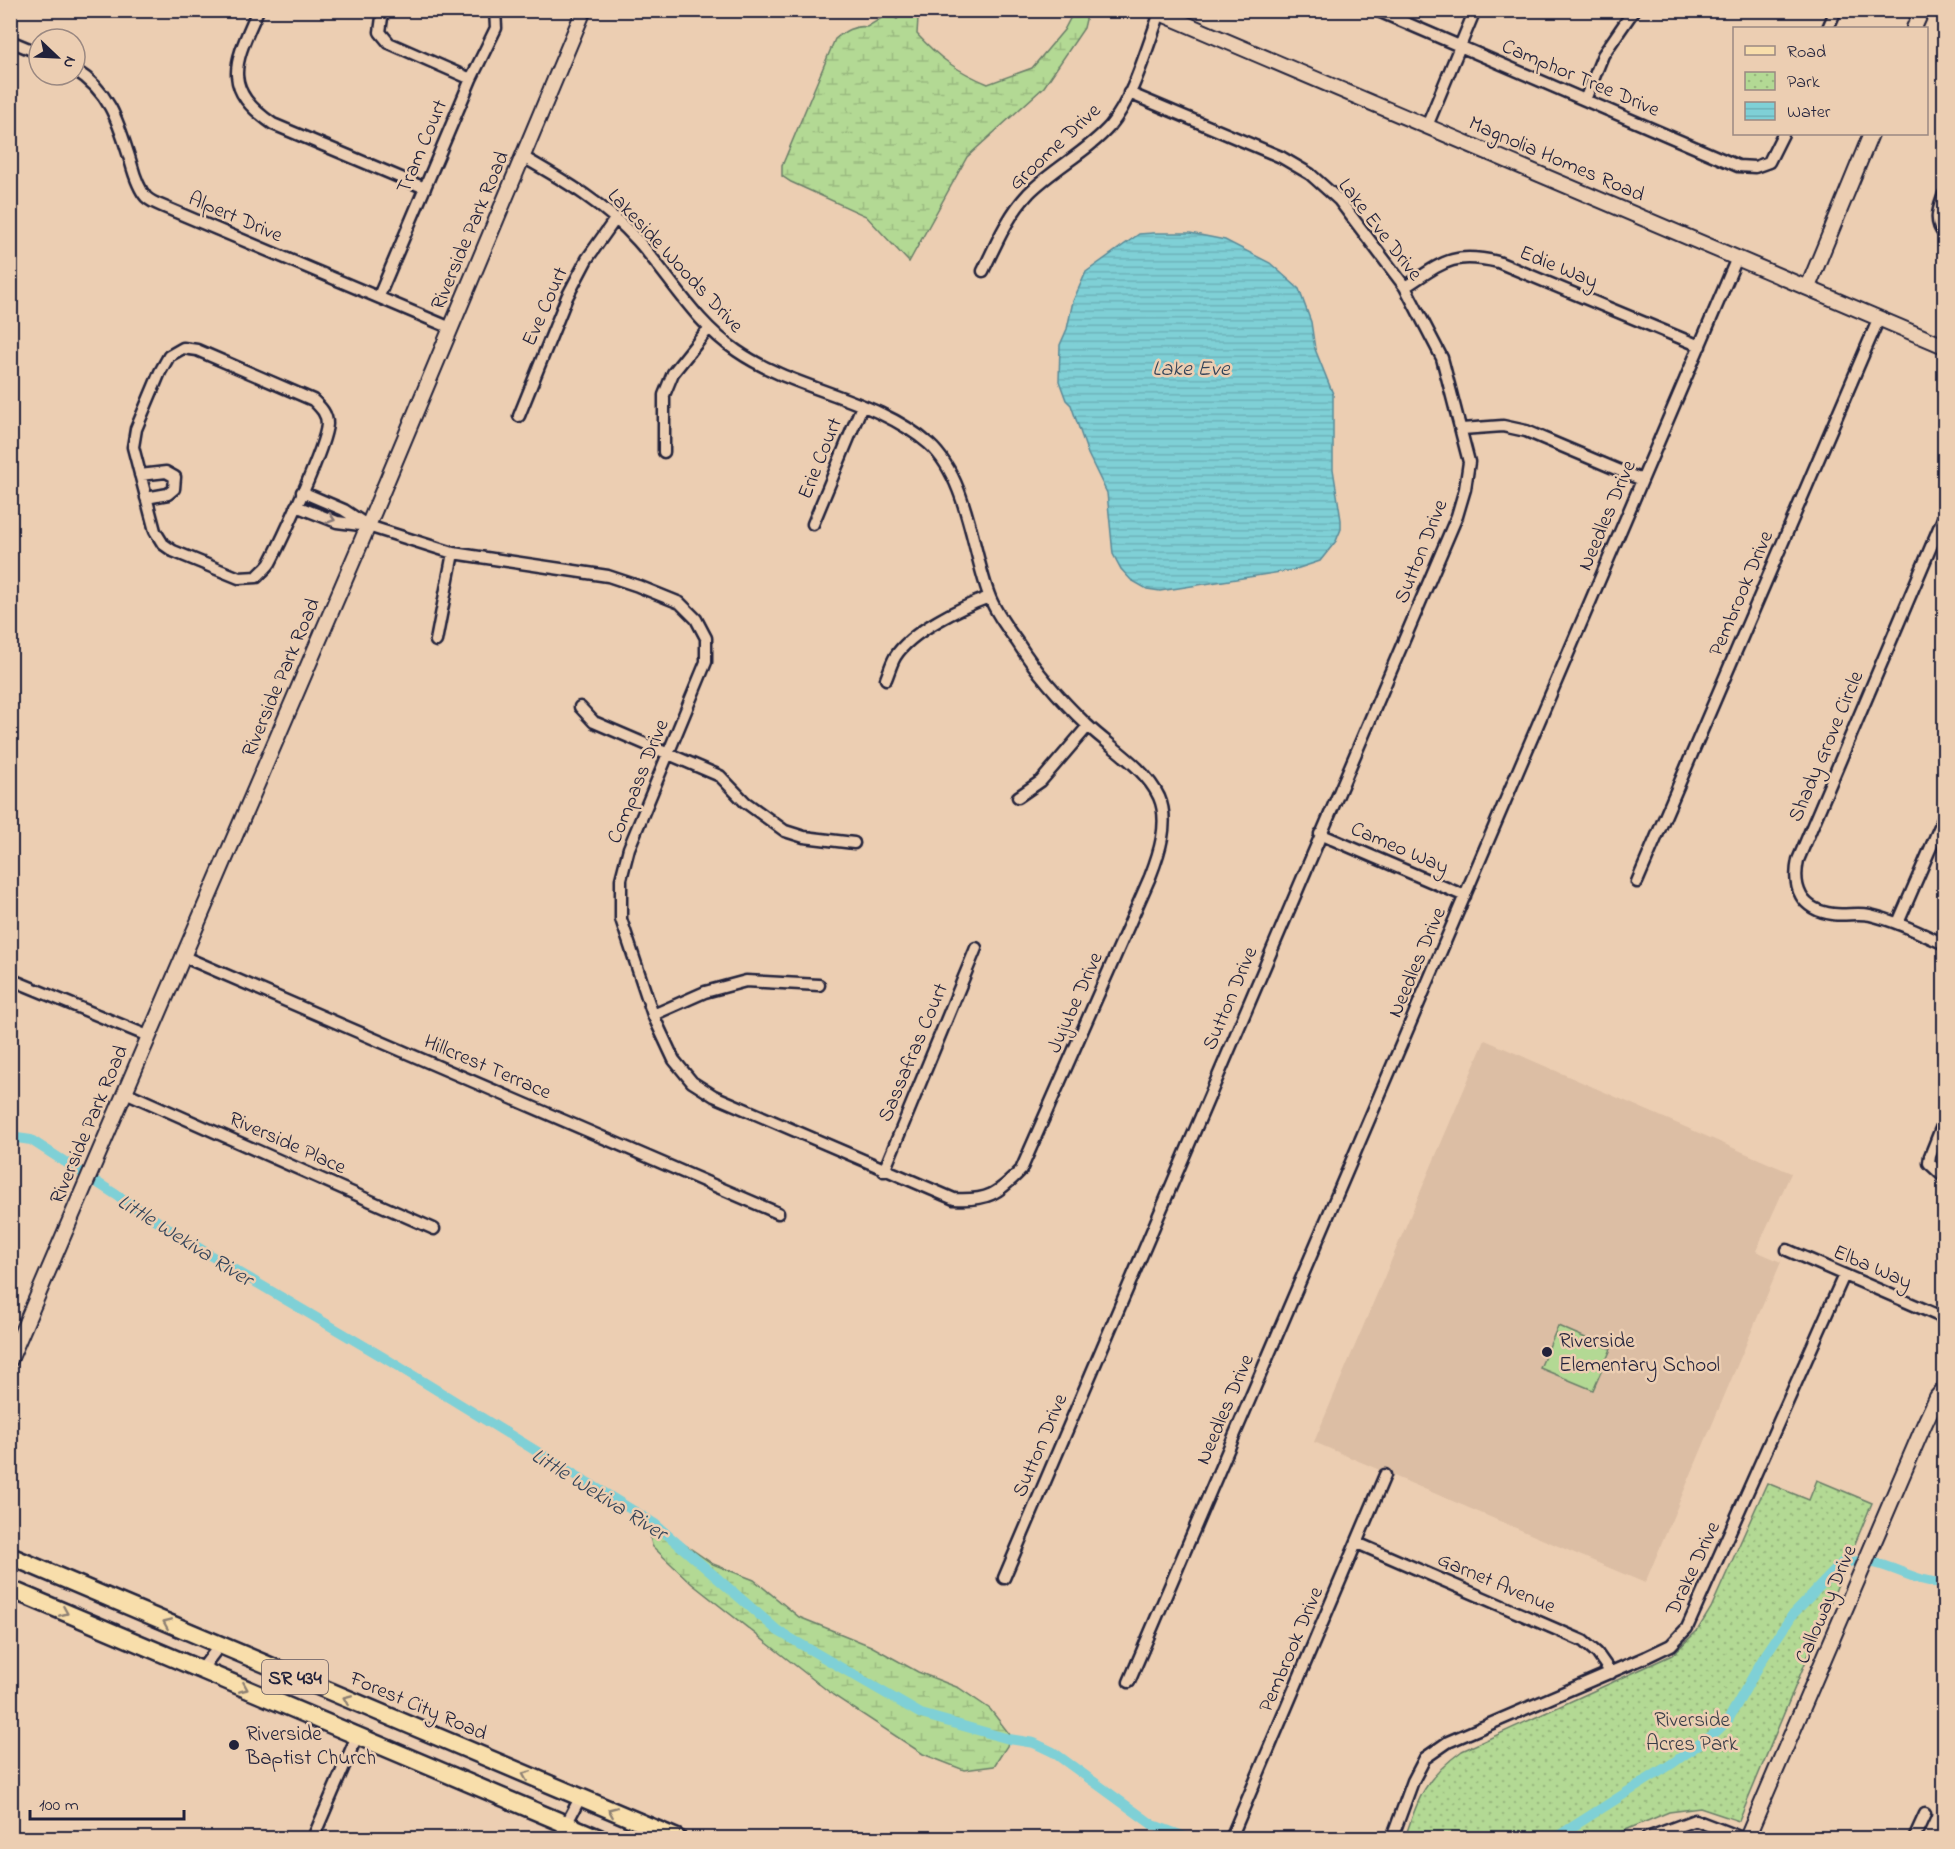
<svg xmlns="http://www.w3.org/2000/svg" width="1955" height="1849" viewBox="0 0 1955 1849" font-family="'Indie Flower',sans-serif">
	<style>
		.built { fill: #dcbea4 }
		.wetland { fill: url(#wetland-marsh); stroke: #6a7e68; stroke-width: 1.5 }
		.park { fill: url(#park-dots); stroke: #6a7e68; stroke-width: 1.5 }
		.pitch { fill: #b3d994; stroke: #6a7e68; stroke-width: 1.5 }
		.water { fill: url(#water-rules); stroke: #5a8a98; stroke-width: 1.5 }
		.lines { fill: none; stroke-linecap: round; stroke-linejoin: round }
		.canal { stroke: #7fd0d6; stroke-width: 10 }
		.street-casing { stroke: #22223b; stroke-width: 15 }
		.secondary-casing { stroke: #22223b; stroke-width: 18 }
		.primary-casing { stroke: #22223b; stroke-width: 21 }
		.street { stroke: #ecceb2; stroke-width: 10 }
		.secondary { stroke: #ecceb2; stroke-width: 14 }
		.primary { stroke: #f8deab; stroke-width: 16 }
		.oneway { stroke: #877876 }
		.oneway2 { stroke: #8d8073 }
		.poi-dot { fill: #22223b; stroke: #ecceb2; stroke-width: 2 }
		.labels { text-anchor: middle; stroke-width: 5; stroke-linejoin: round; paint-order: stroke }
		.shield { fill: #ecceb2; stroke: #5f565f; stroke-width: 1.5 }
		.shield-label { font-size: 20px; font-weight: bold; fill: #22223b }
		.street-label { font-size: 21px; fill: #22223b; stroke: #ecceb2 }
		.poi-label { font-size: 21px; fill: #22223b; stroke: #ecceb2; text-anchor: start }
		.park-label { font-size: 21px; fill: #383d48; stroke: #ecceb2 }
		.water-label { font-size: 22px; font-style: italic; fill: #35455a; stroke: #ecceb2 }
	</style>
	<defs>
		<pattern id="wetland-marsh" width="20" height="14" patternUnits="userSpaceOnUse" patternTransform="scale(1.5)"><rect width="20" height="14" fill="#b3d994"/><path d="M1 5h8M5 5V1M11 12h8M15 12V8" fill="none" stroke="#9aba80"/></pattern>
		<pattern id="park-dots" width="8" height="8" patternUnits="userSpaceOnUse" patternTransform="scale(1.5)"><rect width="8" height="8" fill="#b3d994"/><path d="M2 2h.1M6 6h.1" fill="none" stroke="#9aba80" stroke-width="1.8" stroke-linecap="round"/></pattern>
		<pattern id="water-rules" width="6" height="5" patternUnits="userSpaceOnUse" patternTransform="scale(1.5)"><rect width="6" height="5" fill="#7fd0d6"/><path d="M0 2.5h6" fill="none" stroke="#6db2b9"/></pattern>
	</defs>
	<rect width="100%" height="100%" fill="#ecceb2"/>
	<filter id="ink" filterUnits="userSpaceOnUse"><feTurbulence type="fractalNoise" baseFrequency=".0167" numOctaves="2"/><feDisplacementMap in="SourceGraphic" scale="12" xChannelSelector="R" yChannelSelector="G"/><feConvolveMatrix kernelMatrix="1 2 1 2 8 2 1 2 1" color-interpolation-filters="sRGB"/></filter>
	<g filter="url(#ink)">
		<path class="built" d="M1485 1040 1791 1173 1756 1251 1781 1262 1645 1583 1314 1442Z"/>
		<path class="wetland" d="M906 11 918 18 917 34C940 59 957 71 988 84L1032 68 1064 30 1074 11H1088L1084 28 1044 87 967 157 909 262 866 216 791 182 782 176V166L835 39C845 31 854 25 867 27L888 14 897 19Z
			M655 1524 713 1564 754 1580 799 1617 871 1646 918 1672 959 1688 990 1709 1010 1735 1007 1746 994 1766 964 1770 923 1754 833 1695 692 1584 652 1546 650 1534Z"/>
		<path class="park" d="M1817 1480 1872 1503 1739 1821 1700 1808 1669 1812 1606 1838H1405C1418 1797 1426 1777 1462 1751L1672 1655 1697 1631 1711 1608 1767 1483 1809 1500Z"/>
		<path class="pitch" d="M1558 1326 1611 1349 1593 1390 1540 1368Z"/>
		<path class="water" d="M1153 233H1190L1225 240 1270 263 1299 289 1311 322 1315 349 1333 394V469L1341 520V529L1336 541 1320 561 1293 570 1160 591 1147 589 1131 580 1121 569 1113 554 1107 493 1088 454 1071 405 1066 400 1059 381 1060 345 1067 329 1073 301 1086 272 1139 234Z"/>
		<g class="lines">
			<path class="canal" d="M10 1137 31 1140 213 1257 383 1357 655 1524 778 1631 921 1714 1009 1739 1034 1743 1053 1752 1153 1825 1188 1838
				M1555 1838 1673 1763 1717 1731 1728 1720 1764 1657 1793 1614 1842 1563C1883 1554 1906 1582 1944 1583"/>
			<g class="street-casing">
				<path id="street" d="M258 10C236 61 219 87 273 124L425 188
					M383 10 380 32 389 43 471 79
					M1376 10 1738 166 1755 167 1769 162 1783 134
					M1828 28 1836 10
					M10 41 39 53
					M75 70C111 92 119 125 131 163 134 174 138 188 146 197 150 201 157 204 162 206L451 328
					M1585 100 1603 55 1634 10
					M1427 126 1475 10
					M1944 194C1939 208 1933 221 1944 234
					M983 271C996 244 1008 215 1029 193 1054 168 1087 152 1110 126 1133 99 1147 47 1160 13
					M1405 287C1442 263 1452 251 1498 262L1700 346
					M379 296 471 79 496 28 495 10
					M183 348 197 350 313 400C320 407 327 413 327 424 326 446 282 540 270 563 267 568 261 572 257 577L239 578 173 551 163 544 155 531 133 447 136 429 160 372 169 356Z
					M519 416 567 297 587 259 616 218
					M1462 429 1503 426 1526 431 1642 480
					M664 452V395L673 373 709 328
					M140 475 166 472 175 477 174 489 168 494 146 498
					M302 492 344 510 365 524
					M296 506 337 522 368 526 453 553 608 576 638 586 680 603 696 619 706 638V662L629 848 621 879V919L653 1015 674 1060 692 1082 714 1096 954 1199C987 1201 998 1194 1021 1170L1150 877C1159 854 1170 822 1159 797 1145 767 1110 747 1087 725 1062 701 1037 673 1018 643 1008 629 995 612 989 595 972 550 967 478 929 444 875 397 795 391 737 351 695 323 671 278 638 241 605 204 565 181 523 157
					M1944 516 1798 860C1792 888 1801 910 1833 914 1845 916 1858 912 1870 915 1896 921 1920 933 1944 944
					M813 524 862 406
					M436 641 453 553
					M886 679C889 672 891 664 895 657 911 631 962 607 989 597
					M580 707 594 722 720 776 745 802 785 831 804 837 854 843
					M1018 797 1041 781 1088 726
					M1320 834 1465 896
					M1637 882 1879 318
					M1898 923 1944 817
					M182 956 778 1213
					M10 979 148 1036
					M653 1015 705 992 746 981 819 985
					M125 1092 434 1229
					M1944 1121 1930 1156 1929 1163 1944 1177
					M884 1171 976 948
					M1787 1250 1944 1318
					M1357 1543 1583 1641 1597 1653 1611 1673
					M1004 1578 1457 516 1465 489 1469 462 1442 358 1405 287 1339 200 1310 174 1281 157 1129 93
					M201 1670 220 1645
					M1129 1682 1737 258
					M313 1838 357 1736
					M559 1838 580 1798
					M1231 1838 1385 1475
					M1392 1838 1413 1781 1425 1758 1448 1742 1646 1657 1671 1645 1687 1628 1844 1275
					M1647 1838 1695 1820 1742 1838
					M1914 1838 1925 1814"/>
			</g>
			<g class="secondary-casing">
				<path id="secondary" d="M1153 10 1944 346
					M1914 28 1922 10
					M1808 287 1871 134
					M10 1360 368 526 584 10
					M1747 1838 1924 1425 1937 1397 1944 1389"/>
			</g>
			<g class="primary-casing">
				<path id="primary" d="M10 1556 677 1838
					M10 1589 599 1838"/>
			</g>
			<use href="#street" class="street"/>
			<use href="#secondary" class="secondary"/>
			<use href="#primary" class="primary"/>
		</g>
		<defs><path id="oneway-chevron" d="M-2-3.5L2.5 0L-2 3.5" fill="none" stroke-width="1.6" stroke-linecap="round" stroke-linejoin="round" transform="scale(1.5)"/></defs>
		<use class="oneway" href="#oneway-chevron" transform="translate(331 519) rotate(19)"/>
		<g class="oneway2">
			<use href="#oneway-chevron" transform="translate(64 1612) rotate(23)"/>
			<use href="#oneway-chevron" transform="translate(167 1623) rotate(-157)"/>
			<use href="#oneway-chevron" transform="translate(244 1688) rotate(23)"/>
			<use href="#oneway-chevron" transform="translate(347 1699) rotate(-157)"/>
			<use href="#oneway-chevron" transform="translate(526 1775) rotate(-157)"/>
			<use href="#oneway-chevron" transform="translate(612 1811) rotate(-157)"/>
		</g>
	</g>
	<g class="poi-dot">
		<circle cx="1547" cy="1352" r="6"/>
		<circle cx="234" cy="1745" r="6"/>
	</g>
	<g class="labels">
		<rect class="shield" x="262" y="1660" width="66" height="34" rx="4.5"/>
		<g class="shield-label">
			<text x="295" y="1684">SR 434</text>
		</g>
		<g class="street-label">
			<text transform="translate(1581 77) rotate(23)" y="7">Camphor Tree Drive</text>
			<text transform="translate(421 146) rotate(-67)" y="7">Tram Court</text>
			<text transform="translate(1054 146) rotate(-43)" y="7">Groome Drive</text>
			<text transform="translate(1557 158) rotate(23)" y="7">Magnolia Homes Road</text>
			<text transform="translate(236 216) rotate(23)" y="7">Alpert Drive</text>
			<text transform="translate(1381 229) rotate(52)" y="7">Lake Eve Drive</text>
			<text transform="translate(469 230) rotate(-67)" y="7">Riverside Park Road</text>
			<text transform="translate(676 260) rotate(47)" y="7">Lakeside Woods Drive</text>
			<text transform="translate(1559 266) rotate(22)" y="7">Edie Way</text>
			<text transform="translate(544 306) rotate(-66)" y="7">Eve Court</text>
			<text transform="translate(819 458) rotate(-68)" y="7">Erie Court</text>
			<text transform="translate(1606 515) rotate(-67)" y="7">Needles Drive</text>
			<text transform="translate(1420 551) rotate(-68)" y="7">Sutton Drive</text>
			<text transform="translate(1740 593) rotate(-67)" y="7">Pembrook Drive</text>
			<text transform="translate(280 677) rotate(-67)" y="7">Riverside Park Road</text>
			<text transform="translate(1825 746) rotate(-67)" y="7">Shady Grove Circle</text>
			<text transform="translate(637 781) rotate(-68)" y="7">Compass Drive</text>
			<text transform="translate(1400 847) rotate(23)" y="7">Cameo Way</text>
			<text transform="translate(1416 962) rotate(-67)" y="7">Needles Drive</text>
			<text transform="translate(1229 998) rotate(-67)" y="7">Sutton Drive</text>
			<text transform="translate(1074 1002) rotate(-66)" y="7">Jujube Drive</text>
			<text transform="translate(912 1052) rotate(-67)" y="7">Sassafras Court</text>
			<text transform="translate(488 1066) rotate(23)" y="7">Hillcrest Terrace</text>
			<text transform="translate(88 1124) rotate(-67)" y="7">Riverside Park Road</text>
			<text transform="translate(288 1142) rotate(24)" y="7">Riverside Place</text>
			<text transform="translate(1873 1266) rotate(23)" y="7">Elba Way</text>
			<text transform="translate(1224 1409) rotate(-67)" y="7">Needles Drive</text>
			<text transform="translate(1039 1445) rotate(-67)" y="7">Sutton Drive</text>
			<text transform="translate(1692 1568) rotate(-65)" y="7">Drake Drive</text>
			<text transform="translate(1497 1582) rotate(23)" y="7">Garnet Avenue</text>
			<text transform="translate(1825 1604) rotate(-67)" y="7">Calloway Drive</text>
			<text transform="translate(1290 1649) rotate(-67)" y="7">Pembrook Drive</text>
			<text transform="translate(419 1705) rotate(23)" y="7">Forest City Road</text>
		</g>
		<g class="poi-label">
			<text x="1559" y="1347">Riverside<tspan x="1559" dy="24">Elementary School</tspan></text>
			<text x="246" y="1740">Riverside<tspan x="246" dy="24">Baptist Church</tspan></text>
		</g>
		<g class="park-label">
			<text x="1692" y="1726">Riverside<tspan x="1692" dy="24">Acres Park</tspan></text>
		</g>
		<g class="water-label">
			<text x="1191" y="375">Lake Eve</text>
			<text transform="translate(186 1239) rotate(32)" y="8">Little Wekiva River</text>
			<text transform="translate(600 1493) rotate(32)" y="8">Little Wekiva River</text>
		</g>
	</g>
	<rect width="1955" height="1849" fill="none" stroke="#ecceb2" stroke-width="36"/>
	<rect x="18" y="18" width="1919" height="1813" fill="none" stroke="#22223b" stroke-width="2" filter="url(#ink)"/>
	<rect x="1733" y="27" width="195" height="108" fill="#ecceb2" stroke="#9b8982" stroke-width="1.5"/>
	<rect x="1745" y="46" width="30" height="9" fill="#f8deab" stroke="#9b8982" stroke-width="1.5"/>
	<text x="1787" y="57" font-size="18" fill="#22223b">Road</text>
	<rect x="1745" y="72" width="30" height="18" fill="url(#park-dots)" stroke="#9b8982" stroke-width="1.5"/>
	<text x="1787" y="87" font-size="18" fill="#22223b">Park</text>
	<rect x="1745" y="102" width="30" height="18" fill="url(#water-rules)" stroke="#9b8982" stroke-width="1.5"/>
	<text x="1787" y="117" font-size="18" fill="#22223b">Water</text>
	<g transform="translate(57 57) rotate(113)"><circle r="28" fill="#ecceb2" stroke="#9b8982" stroke-width="1.5"/>
	<path d="M0-4.5L10 22L0 15L-10 22Z" fill="#22223b"/>
	<text y="-9" font-size="16" font-weight="bold" text-anchor="middle" fill="#22223b">N</text>
	</g>
	<path d="M30 1810v9h154v-9" fill="none" stroke="#22223b" stroke-width="3"/>
	<text x="39" y="1810" font-size="18" fill="#22223b" stroke="#ecceb2" stroke-width="4.5" paint-order="stroke">100 m</text>
</svg>
